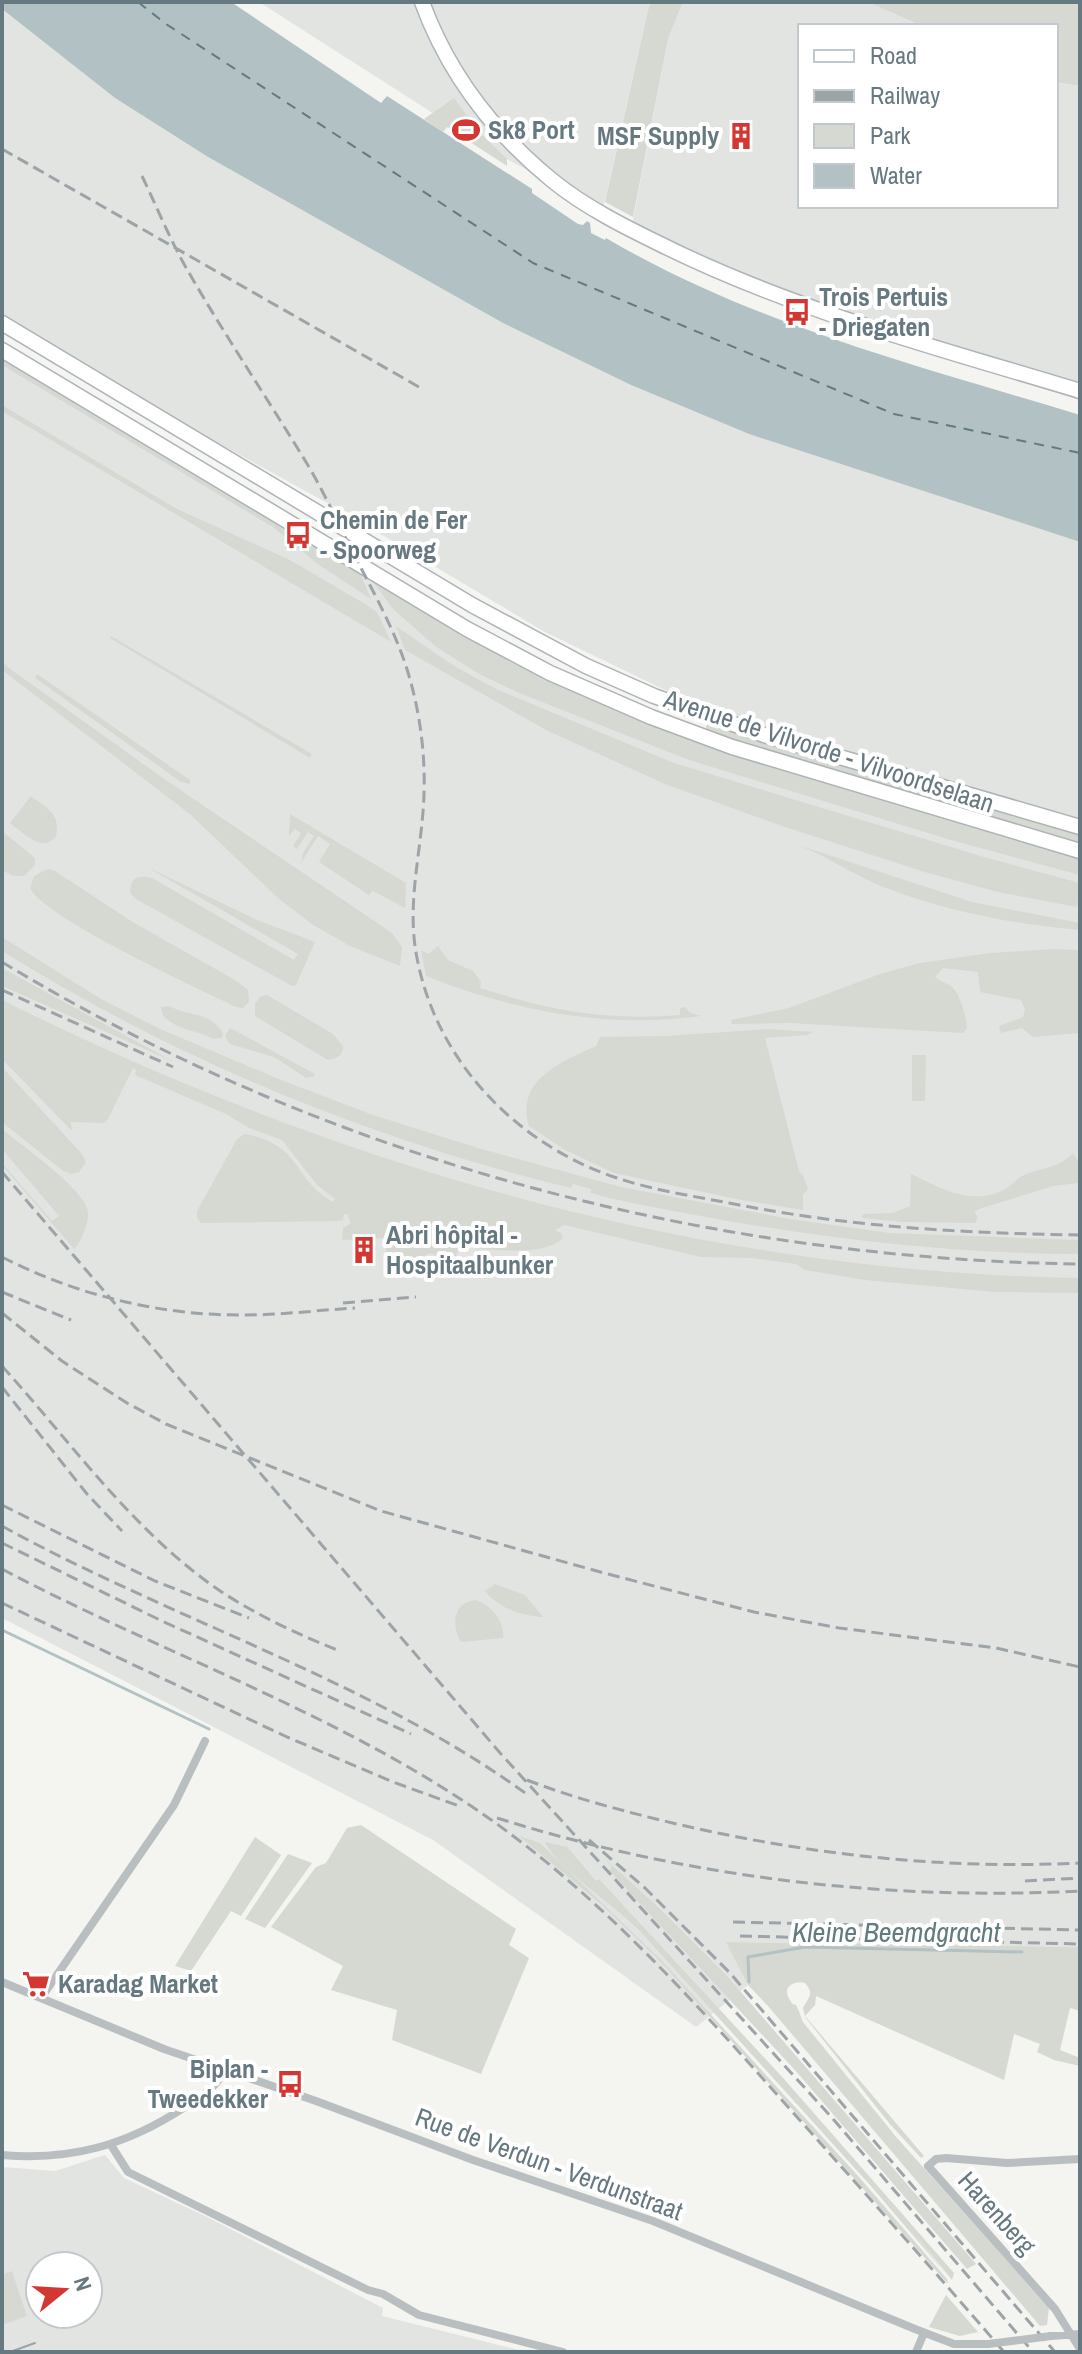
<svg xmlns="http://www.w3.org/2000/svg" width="1082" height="2354" viewBox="0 0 1082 2354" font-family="'Archivo Narrow',sans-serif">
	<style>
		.built { fill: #e2e4e2; fill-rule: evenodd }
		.green { fill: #d5d9d1 }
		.water { fill: #b2c1c3 }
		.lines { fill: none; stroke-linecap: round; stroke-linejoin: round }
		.stream { stroke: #b2c1c3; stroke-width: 3 }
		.ferry { stroke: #627b7d; stroke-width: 2; stroke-dasharray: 10 8; stroke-linecap: butt }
		.secondary-casing { stroke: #aeb5b8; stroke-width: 17 }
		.primary-casing { stroke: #adb3b6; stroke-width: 17 }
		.street { stroke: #b9bfc1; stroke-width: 8 }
		.secondary { stroke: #fff; stroke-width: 14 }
		.primary { stroke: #fff; stroke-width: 14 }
		.tram { stroke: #9ca4a7; stroke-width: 2 }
		.rail { stroke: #9ca4a7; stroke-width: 3; stroke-dasharray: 12 6; stroke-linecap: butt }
		.street-bridge { stroke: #b9bfc1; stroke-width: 8 }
		.labels { text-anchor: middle; stroke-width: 8; stroke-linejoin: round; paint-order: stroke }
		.poi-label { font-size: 26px; font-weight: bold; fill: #667980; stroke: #fff; text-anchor: start }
		.street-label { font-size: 26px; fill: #667980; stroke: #fff }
		.water-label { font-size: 28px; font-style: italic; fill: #627b7d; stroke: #fff }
	</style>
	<rect width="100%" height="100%" fill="#f4f4f1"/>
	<path class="built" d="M259 2H654L649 6 603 209 497 154Z
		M683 2H868L922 26H800V206H1056V82L1080 86V384L756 282 632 225 668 39Z
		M2 9 115 98 208 157 503 323 631 385 749 434 1080 542V820L848 756 690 702 543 631 342 511 200 433 2 318Z
		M2 356 564 686 589 698 675 734 743 759 1080 856V1947L727 1942 748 1985 696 2027 433 1840 2 1618Z
		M105 2155 124 2178 207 2217 383 2308 382 2316 527 2352H2V2167L55 2171ZM40 2266H88V2314H40Z"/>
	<path class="green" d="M654 2H683L668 39 633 217 605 202 649 6Z
		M868 2H1080V86L1056 82V26H922Z
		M454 98 481 134 507 159V166L447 127 443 132 424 119Z
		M2 356 351 567 361 575 371 599 319 565 273 527 2 365Z
		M2 405 177 509 290 560 365 604 377 612 391 642 2 411Z
		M369 577 564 686 648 724 771 767 1075 855 1080 858V875L951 840 689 760 519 693 479 674 435 646 393 609Z
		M396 626 454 666 496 689 674 763 984 857 1080 883 1077 907 998 892 928 873 785 827 665 784 546 730 405 650Z
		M111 636 312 754 310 758 110 638Z
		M2 663 167 781 392 933 402 947 400 966 350 946 313 925 278 898 191 815 2 670Z
		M37 674 190 780V784L181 782 35 678Z
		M710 723 1080 832V844L707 733 706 726Z
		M31 796C47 808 61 814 56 836 43 854 23 833 10 823Z
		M290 814 406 883 405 908 373 891 369 895 319 862 330 844 318 836 301 863 303 853 314 836 308 832 297 849 293 846 301 833 295 829 289 836Z
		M2 831 35 858V865L24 876H13L2 870Z
		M798 845 972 902 1080 923V930C1012 924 945 911 881 886 852 874 827 856 798 845Z
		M147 867 257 920 315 942 296 985 292 986 136 899 130 893C130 877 138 875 152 878L294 960 298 954Z
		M48 869 55 871 131 921 235 980 248 990 249 1002 243 1008 236 1007C199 989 44 918 30 888L34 876Z
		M2 937 101 999 160 1029 281 1080 373 1115 478 1148 621 1187 790 1219 890 1233 1080 1240V1254C922 1254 767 1231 613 1199L591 1193V1189L573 1184 571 1188C371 1140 177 1060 2 951Z
		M438 946 448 960 473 971 481 982 480 988C552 1011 605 1021 680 1015V1008L685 1007 689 1012 701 1016C606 1029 514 1011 426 976L421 950 428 954Z
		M1054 949 1080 950V1033L1033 1037 1022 1028 1001 1033 999 1026 1023 1017 1025 1009 1021 1000 980 992 978 972 943 968 935 977C941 982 947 983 953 988 961 996 966 1017 967 1028L963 1033 790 1023 732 1024 731 1020 789 1008 880 974 920 963 990 953Z
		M2 968 174 1062 2 986Z
		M267 995 333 1034 343 1046C344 1055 335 1061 326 1059L255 1016V1004L260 997Z
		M2 1000C340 1168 701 1272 1080 1278V1293L995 1292 865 1280 805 1270 796 1264 752 1258 701 1257 564 1225 555 1230 561 1233 563 1238C544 1258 484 1249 458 1246L456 1263 439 1262 437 1256 430 1253C410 1262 415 1273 387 1262L385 1238 342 1240 343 1228 351 1223 347 1214H344L343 1220 336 1221 201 1223 197 1218V1211L237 1139 245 1134C303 1145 291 1178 333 1202L335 1199 317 1185 282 1140 249 1128 226 1114 135 1075 136 1070 133 1068 108 1119 104 1123 71 1122 72 1131 2 1059Z
		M169 1006C187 1016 213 1012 223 1034L222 1038 213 1039C199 1030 161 1028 161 1007Z
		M230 1028 315 1074 314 1076 306 1078 274 1057 230 1044 225 1036Z
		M768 1029 813 1032 807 1035 765 1038 799 1171 803 1175 808 1189 803 1195V1210L736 1199 614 1173 565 1150 529 1126C515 1080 561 1062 596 1046L600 1037 667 1036Z
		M912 1055H926L925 1101H912Z
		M2 1067 82 1154 86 1162 79 1172 71 1174 62 1170 2 1122Z
		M2 1129C21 1145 80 1186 87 1208 91 1220 82 1240 74 1249L2 1165V1163L52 1221 59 1216 2 1149Z
		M1073 1153 1080 1164 1079 1183 1053 1186 979 1209 974 1212 978 1217 975 1223 902 1222 862 1218 863 1214 893 1213 910 1206 911 1174C940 1188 975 1208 1007 1188 1013 1185 1016 1179 1022 1176 1041 1167 1059 1169 1073 1153Z
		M495 1584 525 1595 543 1617C522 1616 498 1608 485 1591Z
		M475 1600C492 1605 505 1622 503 1638L461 1642C451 1625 453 1603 475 1600Z
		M361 1825 516 1929 509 1945 529 1958 481 2074 392 2040 397 2010 331 1990 343 1966 271 1927 316 1867 326 1863 347 1828Z
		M519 1836 540 1843 662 1961 859 2177 947 2279 948 2284 661 1962 601 1904Z
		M255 1837 281 1855 241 1916 231 1911 191 1971 175 1966Z
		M545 1842 567 1847 596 1881 599 1879 784 2079 954 2273 952 2280 908 2226 946 2274 870 2185 640 1931C616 1906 559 1870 545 1842Z
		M288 1854 312 1863 265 1928 245 1919Z
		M603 1857 660 1909 727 1976 976 2264 967 2269 794 2069 609 1870 612 1867Z
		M726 1942 1080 1947V2011L1070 2008 1060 2050 1080 2058V2066L1054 2060 1037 2052 1040 2044 1014 2034 1004 2080 816 1996 815 2005 805 2016 924 2156 921 2158 889 2123 805 2017 803 2008C808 1998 815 1994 805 1983 794 1980 781 1987 790 2000 796 2011 793 1998 798 2009 800 2013 801 2018 803 2022L897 2138 1049 2308 1047 2325 1040 2326 768 2006 748 1985Z
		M12 2271 27 2316 2 2325V2275Z
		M946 2295 978 2332 960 2336 929 2327Z"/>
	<path class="water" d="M2 2H231L381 103 387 96 532 189V193L578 224 583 225 587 221 590 223 591 233 605 240 606 238C752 324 919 366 1080 415V542L749 434 631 385 503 323 208 157 115 98 2 9Z"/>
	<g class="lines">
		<path class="stream" d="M2 1630 209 1729
			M749 1982 748 1957 805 1947 1022 1952"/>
		<path class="ferry" d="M138 2 166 24 533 263 894 414 1080 453"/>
		<g class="secondary-casing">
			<path id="secondary" d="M422 2C448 73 494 133 553 181 585 207 625 227 662 245 795 311 939 348 1080 391"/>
		</g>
		<g class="primary-casing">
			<path id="primary" d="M2 323 472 605 586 666 654 696 764 735 1080 827
				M2 350 467 629 550 673 651 717 732 747 1080 851"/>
		</g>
		<path class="street" d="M2 1982 164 2049 316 2101 473 2160 653 2221 915 2329 954 2344H988
			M41 1998 174 1805 205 1741
			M111 2145 128 2172 368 2290 383 2294 419 2315 563 2352
			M2 2155C71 2161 127 2145 185 2107 201 2096 217 2088 225 2069
			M1080 2159 1007 2163 946 2158 936 2159 928 2166 1055 2309 1080 2349
			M1051 2336 1080 2334
			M916 2352 924 2333"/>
		<use href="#secondary" class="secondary"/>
		<use href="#primary" class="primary"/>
		<path class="tram" d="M128 2351 131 2352
			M10 2352 35 2343"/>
		<path class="rail" d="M2 149 419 387
			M142 176C156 205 168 235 184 264 223 333 268 399 309 467 324 493 337 520 350 547 370 586 392 624 406 666 421 713 427 762 423 812 419 862 407 908 417 958 437 1063 518 1145 617 1178 653 1190 692 1196 729 1203 849 1227 959 1233 1080 1235
			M2 962C325 1158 703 1259 1080 1264
			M2 990 173 1067
			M2 1172 501 1754 834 2120 1033 2352
			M2 1257C76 1295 161 1316 245 1315 282 1315 319 1310 355 1308
			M2 1292 71 1320
			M343 1303 416 1297
			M2 1313 62 1361 127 1403 166 1424 381 1511 604 1573 754 1612 839 1628 996 1648 1080 1667
			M2 1366C69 1440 130 1527 213 1586 250 1612 295 1633 337 1650
			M2 1387 87 1494 122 1531
			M2 1505 155 1581 249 1618
			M2 1526C174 1621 368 1679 528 1795
			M2 1543 162 1621 411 1734
			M2 1569C155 1650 321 1707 465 1802 588 1883 684 1990 781 2099 856 2183 931 2267 1004 2352
			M2 1603 287 1737 393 1782 459 1806
			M527 1780C568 1796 612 1808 656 1819 794 1853 937 1870 1080 1863
			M497 1818C685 1877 883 1901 1080 1891
			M589 1840 645 1888 730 1973 1055 2352
			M1025 1881 1080 1878
			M733 1922 1080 1930
			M740 1936 1080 1944"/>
		<path class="street-bridge" d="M988 2344 1051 2336"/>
	</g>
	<defs>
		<g id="stadium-bare" transform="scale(2.16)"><path d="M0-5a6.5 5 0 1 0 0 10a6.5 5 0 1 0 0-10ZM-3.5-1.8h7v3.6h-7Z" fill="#d43731" stroke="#fff" stroke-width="2.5" paint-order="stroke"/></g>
		<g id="building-bare" transform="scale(2.16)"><path d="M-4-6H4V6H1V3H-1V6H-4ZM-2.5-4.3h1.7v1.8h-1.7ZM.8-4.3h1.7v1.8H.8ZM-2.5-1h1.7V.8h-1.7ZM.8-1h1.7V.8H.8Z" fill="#d43731" stroke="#fff" stroke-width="2.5" paint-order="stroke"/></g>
		<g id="bus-bare" transform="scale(2.16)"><path d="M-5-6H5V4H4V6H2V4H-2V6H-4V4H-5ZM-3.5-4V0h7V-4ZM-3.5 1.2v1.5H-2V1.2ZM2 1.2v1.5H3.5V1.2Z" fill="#d43731" stroke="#fff" stroke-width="2.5" paint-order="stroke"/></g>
		<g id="supermarket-bare" transform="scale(2.16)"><path d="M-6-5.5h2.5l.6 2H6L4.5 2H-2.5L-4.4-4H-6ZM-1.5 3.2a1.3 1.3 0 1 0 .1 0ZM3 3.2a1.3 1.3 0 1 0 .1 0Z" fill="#d43731" stroke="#fff" stroke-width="2.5" paint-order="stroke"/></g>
	</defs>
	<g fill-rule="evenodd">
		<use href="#stadium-bare" x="466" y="130"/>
		<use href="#building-bare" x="741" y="136"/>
		<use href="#bus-bare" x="797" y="312"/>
		<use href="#bus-bare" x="298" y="535"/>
		<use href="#building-bare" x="364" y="1250"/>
		<use href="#supermarket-bare" x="36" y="1984"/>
		<use href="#bus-bare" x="290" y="2084"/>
	</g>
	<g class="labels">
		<g class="poi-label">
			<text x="488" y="139">Sk8 Port</text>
			<text x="719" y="145" text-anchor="end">MSF Supply</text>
			<text x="819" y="306">Trois Pertuis<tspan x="819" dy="30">- Driegaten</tspan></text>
			<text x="320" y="529">Chemin de Fer<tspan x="320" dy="30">- Spoorweg</tspan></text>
			<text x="386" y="1244">Abri hôpital -<tspan x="386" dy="30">Hospitaalbunker</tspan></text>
			<text x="58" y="1993">Karadag Market</text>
			<text x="268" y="2078" text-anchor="end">Biplan -<tspan x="268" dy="30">Tweedekker</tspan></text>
		</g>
		<g class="street-label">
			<text transform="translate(829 751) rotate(18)" y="9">Avenue de Vilvorde - Vilvoordselaan</text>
			<text transform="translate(549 2164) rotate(20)" y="9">Rue de Verdun - Verdunstraat</text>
			<text transform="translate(997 2213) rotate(48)" y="9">Harenberg</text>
		</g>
		<g class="water-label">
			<text x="896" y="1942">Kleine Beemdgracht</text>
		</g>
	</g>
	<rect width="1082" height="2354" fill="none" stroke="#667980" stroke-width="8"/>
	<rect x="798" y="24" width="260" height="184" fill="#ffffff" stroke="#c2c9cc" stroke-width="2"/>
	<rect x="814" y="50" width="40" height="12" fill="#ffffff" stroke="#c2c9cc" stroke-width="2"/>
	<text x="870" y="64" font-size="24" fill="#667980">Road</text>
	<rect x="814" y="90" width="40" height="12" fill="#9ca4a7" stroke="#c2c9cc" stroke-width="2"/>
	<text x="870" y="104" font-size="24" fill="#667980">Railway</text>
	<rect x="814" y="124" width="40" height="24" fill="#d5d9d1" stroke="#c2c9cc" stroke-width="2"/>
	<text x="870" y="144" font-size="24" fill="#667980">Park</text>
	<rect x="814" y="164" width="40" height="24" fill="#b2c1c3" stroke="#c2c9cc" stroke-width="2"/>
	<text x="870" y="184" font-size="24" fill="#667980">Water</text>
	<g transform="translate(64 2290) rotate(72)"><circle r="38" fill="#ffffff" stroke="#c2c9cc" stroke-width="2"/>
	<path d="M0-6L14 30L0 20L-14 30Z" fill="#d43731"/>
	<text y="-12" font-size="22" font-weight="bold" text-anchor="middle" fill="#667980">N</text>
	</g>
</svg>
